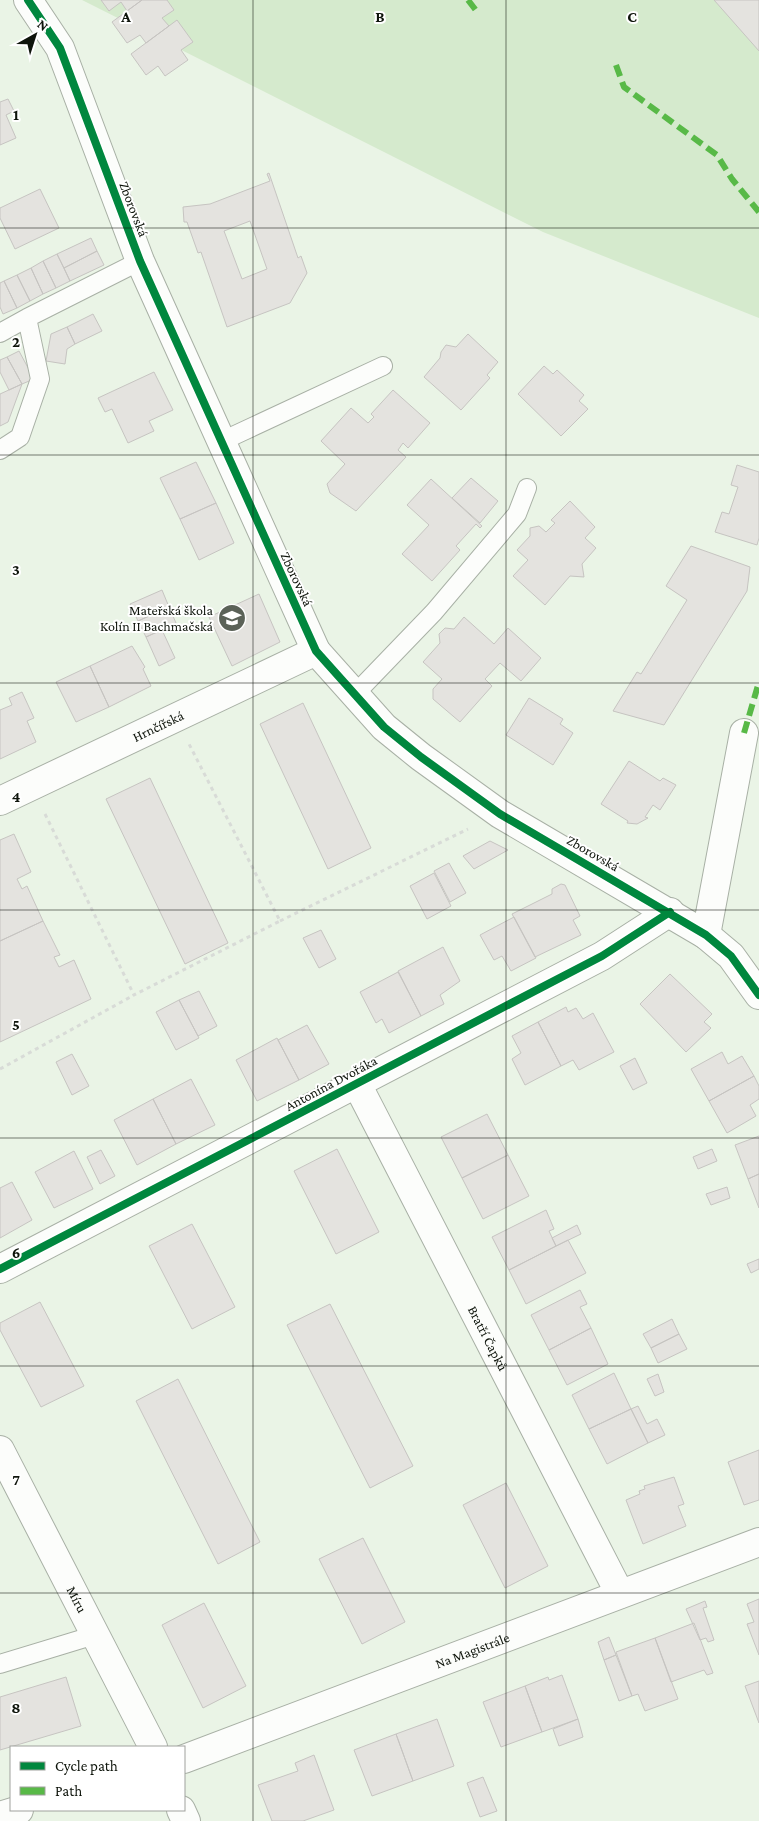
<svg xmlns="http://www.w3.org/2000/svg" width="759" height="1821" viewBox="0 0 759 1821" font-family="'Crimson Pro',serif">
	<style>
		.green { fill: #d5eacd }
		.building { fill: #e4e3df; stroke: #c6c4c1; fill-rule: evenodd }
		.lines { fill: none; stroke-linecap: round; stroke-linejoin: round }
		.lane-casing { stroke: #a8b0a5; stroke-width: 20 }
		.street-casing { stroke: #a8b0a5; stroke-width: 30 }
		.path { stroke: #d8dbd7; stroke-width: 3; stroke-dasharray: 4 4; stroke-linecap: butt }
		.lane { stroke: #fcfdfb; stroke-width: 18 }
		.street { stroke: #fcfdfb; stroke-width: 28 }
		.quiet { stroke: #58b947; stroke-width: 6; stroke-dasharray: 12 6; stroke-linecap: butt }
		.cycleway-casing { stroke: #fff; stroke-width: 11 }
		.cycleway { stroke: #00873e; stroke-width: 8 }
		.grid { fill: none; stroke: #0e140b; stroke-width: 1; stroke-opacity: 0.55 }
		.labels { text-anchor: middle; stroke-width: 4; stroke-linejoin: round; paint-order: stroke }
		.street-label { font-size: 14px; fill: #0e140b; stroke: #fff }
		.poi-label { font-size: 14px; fill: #0e140b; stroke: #fff; text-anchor: end }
		.grid-label { font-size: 16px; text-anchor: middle; font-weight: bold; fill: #0e140b; stroke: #fff; stroke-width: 4; stroke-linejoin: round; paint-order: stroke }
	</style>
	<rect width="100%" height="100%" fill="#eaf4e6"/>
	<path class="green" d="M82 0H718L759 49V318L543 232Z"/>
	<path class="building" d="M101 0H142L127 11 121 2 109 11Z
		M142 0H167L174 10 162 18 169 26 146 43 140 35 127 43 112 22Z
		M714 0H759V51Z
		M177 20 193 42 181 50 188 60 165 76 158 66 146 75 131 54Z
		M8 99 14 111 6 115 16 138 0 145V102Z
		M269 173 298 258 301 256 307 273 290 303 227 327 201 252 198 253 187 222H184L183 207 210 204 270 181 267 174ZM250 221 267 269 242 279 224 231Z
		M40 189 59 228 15 249 0 218V208Z
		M91 238 97 251 64 268 57 254Z
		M97 251 104 265 70 281 64 268Z
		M57 254 70 281 56 288 43 261Z
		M43 261 56 288 43 294 31 268Z
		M31 268 43 294 30 301 17 275Z
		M17 275 30 301 17 308 4 281Z
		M4 281 17 308 3 314 0 307V283Z
		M93 314 102 331 75 344 67 327Z
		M67 327 75 344 67 349 65 364 46 361 51 334Z
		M468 334 498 362 487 375 490 378 461 410 424 377 440 358 441 352 446 345 456 347Z
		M19 351 34 379 22 384 7 357Z
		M7 357 22 384 9 390 0 372V360Z
		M544 366 553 374 557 370 584 395 579 401 588 409 561 436 518 394Z
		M154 372 173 410 149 421 154 431 128 443 112 409 105 412 98 398Z
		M22 384 8 422 0 426V394Z
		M393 390 430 423 408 448 403 443 398 450 406 457 356 511 330 493 327 484 345 464 321 441 351 408 368 423 374 417 371 414Z
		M196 462 216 503 180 519 160 478Z
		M737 465 759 472V538L757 545 715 532 722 512 729 514 738 487 731 485Z
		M471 478 498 501 480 523 452 498Z
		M431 479 482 526 480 528 476 524 456 546 460 550 432 581 402 554 429 525 407 505Z
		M570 501 595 527 585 538 596 548 582 564 584 577 570 576 545 605 513 576 528 560 517 550 530 536V528L539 526 546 532 555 523 551 520Z
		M216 503 234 543 199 560 180 519Z
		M691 546 750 567 747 591 664 725 613 711 637 672 641 674 687 600 666 586Z
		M162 590 169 607 138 621 130 604Z
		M259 594 280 642 232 666 209 617Z
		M169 607 176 623 146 637 138 621Z
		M464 617 494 644 508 628 541 658 521 681 500 663 485 679 492 686 460 722 433 699V689L442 679 423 662 440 643 439 634 445 628 454 629Z
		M162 630 175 658 159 666 146 637Z
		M132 646 145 667 143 669 151 686 109 707 90 666Z
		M90 666 109 707 76 722 56 682Z
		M22 692 34 718 27 721 36 742 0 759V710L12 705 9 698Z
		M529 698 563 719 560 724 573 733 553 765 506 735Z
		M303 703 371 848 328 869 260 724Z
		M629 761 660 781 663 778 676 785 660 810 653 805 645 817 648 818 637 824 627 823 628 821 601 804Z
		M150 778 228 943 185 964 106 799Z
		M14 834 31 872 17 879 22 889 27 886 43 921 0 941V840Z
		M490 841 508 850 474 869 463 856Z
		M449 863 466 893 450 902 434 871Z
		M434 873 451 906 427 919 410 886Z
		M561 884 565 885 580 916 573 920 581 935 535 957 512 914 552 894V889Z
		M514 917 536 958 511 971 502 956 494 960 480 935Z
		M43 921 60 955 54 957 59 967 74 960 91 999 0 1042V941Z
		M321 930 336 959 319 968 303 938Z
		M443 947 460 981 440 995 444 1004 421 1016 398 971Z
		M398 972 421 1016 389 1033 382 1019 376 1023 360 992Z
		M670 974 712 1014 704 1022 711 1028 686 1052 640 1004Z
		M199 991 217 1026 198 1036 179 1000Z
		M179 1000 199 1038 176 1050 156 1012Z
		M566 1007 568 1012 576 1008 583 1019 593 1013 614 1052 579 1070 573 1060 561 1066 538 1022Z
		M538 1022 561 1066 525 1085 512 1059 521 1053 512 1036Z
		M307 1025 329 1064 299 1080 278 1040Z
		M277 1038 299 1080 257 1101 236 1060Z
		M722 1052 728 1064 742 1056 754 1076 709 1101 691 1069Z
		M72 1054 89 1086 72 1095 56 1062Z
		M635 1058 647 1083 633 1090 620 1066Z
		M754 1076 759 1086V1099L750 1105 756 1116 727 1133 709 1101Z
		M191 1079 215 1125 176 1144 153 1099Z
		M153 1099 176 1144 137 1165 114 1120Z
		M487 1114 508 1155 462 1178 441 1137Z
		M759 1136V1174L748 1179 735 1145Z
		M337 1149 379 1232 336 1254 294 1171Z
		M712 1149 717 1161 698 1169 693 1157Z
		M101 1150 115 1176 100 1184 87 1157Z
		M74 1151 93 1189 54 1208 35 1172Z
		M508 1155 529 1196 483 1219 462 1178Z
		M759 1174V1208L748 1179Z
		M12 1182 32 1220 0 1238V1188Z
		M727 1187 730 1198 711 1205 706 1194Z
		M546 1210 554 1229 549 1231 556 1246 509 1270 492 1237Z
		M192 1224 235 1307 192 1329 149 1246Z
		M577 1225 581 1234 556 1246 552 1238Z
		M568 1240 586 1273 526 1304 509 1270Z
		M759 1259V1269L751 1273 747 1264Z
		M580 1290 587 1304 580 1307 591 1328 549 1350 531 1315Z
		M40 1302 84 1386 41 1407 0 1330V1323Z
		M330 1304 413 1466 370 1488 287 1325Z
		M672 1319 679 1334 651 1348 643 1334Z
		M591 1328 608 1364 567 1385 549 1350Z
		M679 1334 687 1349 658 1363 651 1348Z
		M614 1373 631 1409 589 1429 572 1395Z
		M658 1374 664 1392 655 1396 647 1379Z
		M178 1379 260 1542 218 1564 136 1401Z
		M638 1406 647 1424 657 1419 665 1435 648 1443 631 1409Z
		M631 1409 648 1443 607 1464 589 1429Z
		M759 1450V1500L744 1505 728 1462Z
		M674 1477 684 1504 678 1506 686 1526 643 1544 626 1500 640 1494 639 1491 645 1489 644 1486Z
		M506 1483 548 1566 505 1588 463 1505Z
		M363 1538 405 1622 362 1644 319 1559Z
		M759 1599V1655L747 1624 754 1622 747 1604Z
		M705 1601 707 1607 703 1608 714 1640 708 1642 706 1638 700 1640 686 1609Z
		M204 1603 246 1686 203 1708 162 1625Z
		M694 1623 713 1673 707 1675 704 1670 671 1682 655 1638Z
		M609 1637 616 1655 604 1660 598 1642Z
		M655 1638 678 1699 645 1711 638 1694 632 1696 616 1652Z
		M616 1655 632 1696 619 1701 604 1660Z
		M562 1675 578 1719 542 1732 525 1686 548 1677 549 1680Z
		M66 1677 81 1726 0 1750V1697Z
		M759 1681V1723L745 1686Z
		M525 1686 542 1732 501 1747 483 1702Z
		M437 1719 454 1766 413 1781 396 1734Z
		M578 1719 583 1737 559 1746 553 1729Z
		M396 1734 413 1781 372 1796 354 1750Z
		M314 1755 334 1810 303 1821H272L258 1785 298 1771 295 1763Z
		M483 1777 497 1811 480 1817 467 1783Z"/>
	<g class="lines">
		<g class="lane-casing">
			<path id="lane" d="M27 318 140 261
				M0 333 27 318 40 379 20 437 0 450
				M220 442 383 366
				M355 694 434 612 517 514 527 488
				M0 1664 95 1635"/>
		</g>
		<g class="street-casing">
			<g id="street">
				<path d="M28 0 60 48 140 261 316 651 384 727 421 757 500 814 706 935 731 956 759 995"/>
				<path id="s1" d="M0 801 316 651"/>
				<path d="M706 935 744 733"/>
				<path id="s2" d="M357 1084 620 1594"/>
				<path d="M0 1269 602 956 670 912"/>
				<path id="s3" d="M0 1450 153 1747"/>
				<path id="s4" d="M184 1759 759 1542"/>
				<path d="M181 1810 186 1821"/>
				<path d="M0 1816 19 1810"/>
			</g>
		</g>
		<path class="path" d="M45 814 134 995 280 921 189 744
			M280 921 468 829
			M0 1069 134 995"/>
		<use href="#lane" class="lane"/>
		<use href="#street" class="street"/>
		<path class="quiet" d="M468 0 478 13
			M616 65 624 87 717 155 732 179 759 212
			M744 733 759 682"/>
		<g class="cycleway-casing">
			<path id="cycleway" d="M28 0 60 48 140 261 316 651 384 727 421 757 500 814 706 935 731 956 759 995
				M0 1269 602 956 670 912"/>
		</g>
		<use href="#cycleway" class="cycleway"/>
	</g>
	<path class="grid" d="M253 0V1821M506 0V1821M0 228H759M0 455H759M0 683H759M0 910H759M0 1138H759M0 1366H759M0 1593H759"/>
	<defs>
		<g id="school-disc" transform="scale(1.4375)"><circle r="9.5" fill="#5b6258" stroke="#fff"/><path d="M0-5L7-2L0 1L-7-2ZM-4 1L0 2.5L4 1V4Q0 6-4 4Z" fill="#fff"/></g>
	</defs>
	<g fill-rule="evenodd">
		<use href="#school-disc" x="232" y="618"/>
	</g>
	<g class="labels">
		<g class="street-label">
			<text transform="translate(134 209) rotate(69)" y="5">Zborovská</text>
			<text transform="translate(297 579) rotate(65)" y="5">Zborovská</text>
			<text dy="5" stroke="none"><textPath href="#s1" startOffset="175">Hrnčířská</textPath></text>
			<text transform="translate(593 853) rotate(30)" y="5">Zborovská</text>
			<text transform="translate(331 1083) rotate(-28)" y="5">Antonína Dvořáka</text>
			<text dy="5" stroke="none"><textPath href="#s2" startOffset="286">Bratří Čapků</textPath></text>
			<text dy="5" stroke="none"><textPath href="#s3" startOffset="168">Míru</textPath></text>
			<text dy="5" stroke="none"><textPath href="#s4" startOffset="308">Na Magistrále</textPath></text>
		</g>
		<g class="poi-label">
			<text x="213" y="615">Mateřská škola<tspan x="213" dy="16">Kolín II Bachmačská</tspan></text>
		</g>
	</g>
	<g class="grid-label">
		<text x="126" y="22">A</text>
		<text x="380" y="22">B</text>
		<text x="632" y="22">C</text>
		<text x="16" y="120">1</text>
		<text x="16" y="347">2</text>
		<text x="16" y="575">3</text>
		<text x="16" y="802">4</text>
		<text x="16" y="1030">5</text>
		<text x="16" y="1258">6</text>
		<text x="16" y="1485">7</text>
		<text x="16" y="1713">8</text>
	</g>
	<rect x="10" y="1746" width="175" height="65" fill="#ffffff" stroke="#9fa19d"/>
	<rect x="20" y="1762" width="25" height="8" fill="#00873e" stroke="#9fa19d"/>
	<text x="55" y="1771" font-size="15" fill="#0e140b">Cycle path</text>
	<rect x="20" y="1787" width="25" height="8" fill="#58b947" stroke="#9fa19d"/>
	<text x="55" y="1796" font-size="15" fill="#0e140b">Path</text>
	<g transform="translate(35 35) rotate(39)" stroke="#ffffff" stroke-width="4" paint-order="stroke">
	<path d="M0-4L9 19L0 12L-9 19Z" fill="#0e140b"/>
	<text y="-8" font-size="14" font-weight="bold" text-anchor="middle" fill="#0e140b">N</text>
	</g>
</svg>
